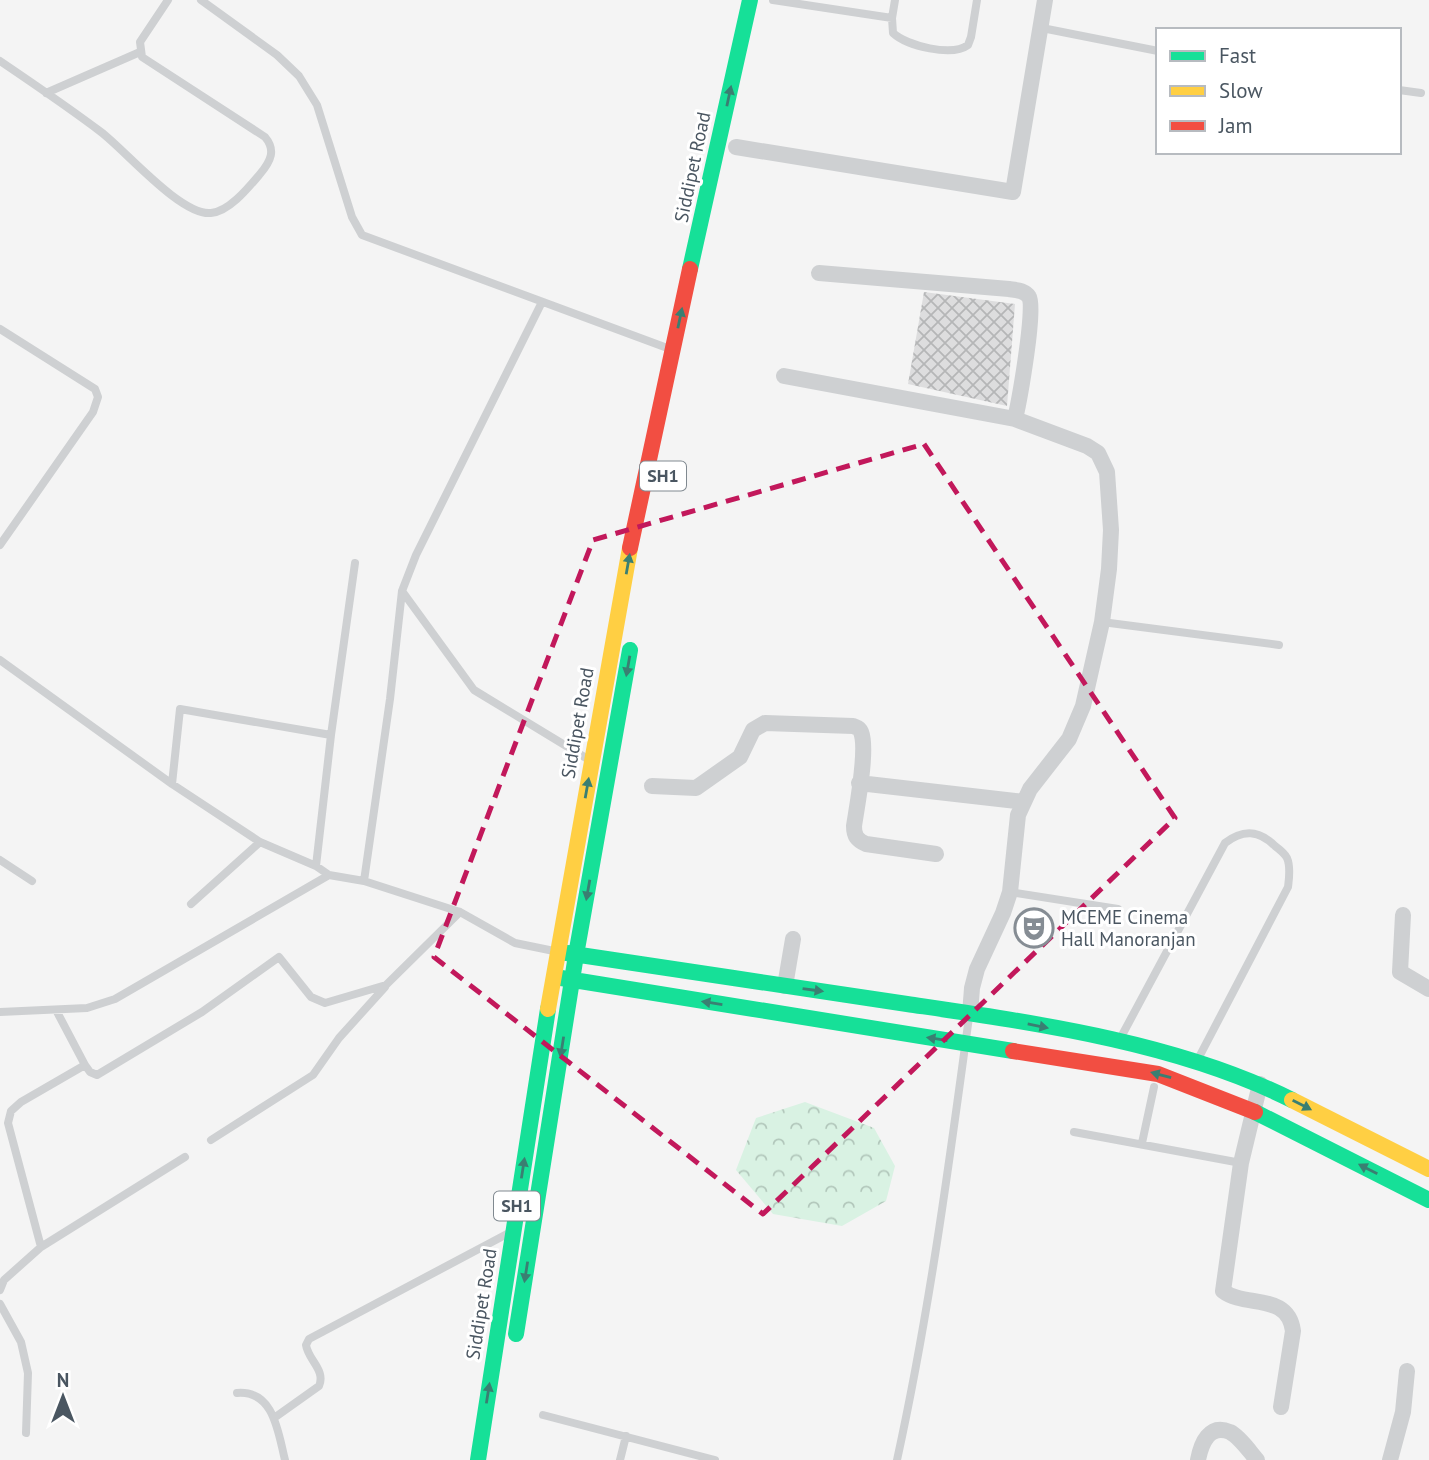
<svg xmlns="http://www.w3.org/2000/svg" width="1429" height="1460" viewBox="0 0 1429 1460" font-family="'PT Sans',sans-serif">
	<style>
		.park { fill: url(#park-crowns) }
		.building { fill: url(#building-cross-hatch) }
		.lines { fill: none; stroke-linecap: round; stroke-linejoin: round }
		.lane { stroke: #ced0d2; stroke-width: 8 }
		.street { stroke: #ced0d2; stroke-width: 16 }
		.fast { stroke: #16e098; stroke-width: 16 }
		.slow { stroke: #ffcf43; stroke-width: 16 }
		.jam { stroke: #f24e42; stroke-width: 16 }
		.oneway { fill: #3a7f72 }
		.marked { fill: none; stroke: #c2185b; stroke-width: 5; stroke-dasharray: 14 9; stroke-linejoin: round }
		.labels { text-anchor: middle; stroke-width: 6; stroke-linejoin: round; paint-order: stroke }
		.shield { fill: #fff; stroke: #808990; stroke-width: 2 }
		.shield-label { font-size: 18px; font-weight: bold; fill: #4a5661 }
		.street-label { font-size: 19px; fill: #4a5661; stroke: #fff }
		.poi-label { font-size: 19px; fill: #4a5661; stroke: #fff; text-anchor: start }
	</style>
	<defs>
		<pattern id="park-crowns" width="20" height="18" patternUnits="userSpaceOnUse" patternTransform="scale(1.75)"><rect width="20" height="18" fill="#d9f2e3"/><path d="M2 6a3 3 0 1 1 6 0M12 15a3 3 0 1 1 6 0" fill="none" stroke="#b2c7bb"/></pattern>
		<pattern id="building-cross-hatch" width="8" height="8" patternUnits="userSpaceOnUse" patternTransform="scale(1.75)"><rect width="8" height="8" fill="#ddddde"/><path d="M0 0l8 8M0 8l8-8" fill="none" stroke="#b5b6b7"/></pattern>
	</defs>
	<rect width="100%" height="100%" fill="#f4f4f4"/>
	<path class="park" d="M805 1102 874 1128 895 1166 886 1201 842 1226 773 1214 736 1170 756 1118Z"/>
	<path class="building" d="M924 292 1015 304 1007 406 908 384Z"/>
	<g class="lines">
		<path class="lane" d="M201 0 277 55 299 76 317 105 352 217 362 235 670 349
			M773 0 892 18 893 33C907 46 952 57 968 45L971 37 977 0
			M892 18 895 0
			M1042 28 1158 51
			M0 61C34 84 68 107 101 132 126 151 181 216 211 213 229 212 249 187 260 174 271 161 276 150 265 137L142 57 140 42 168 0
			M1399 90 1421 93
			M46 93 140 52
			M542 302 416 555 402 591 474 690 586 758
			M0 329 95 389 98 397 93 412 0 545
			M1102 622 1279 645
			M0 660 172 784 260 842 316 866 329 875 364 881 460 912 515 943 554 951
			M172 784 180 709 331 735
			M0 860 32 881
			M316 866 331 735 355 563
			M364 881 390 699 402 591
			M1010 892 1118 909
			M191 904 260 842
			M56 1010 85 1065 90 1072 97 1075 202 1012 279 957 311 997 325 1003 386 985 460 912
			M0 1012 87 1008 115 999 329 875
			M1120 1039 1225 843C1243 829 1259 830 1275 846 1279 849 1285 854 1287 858 1291 867 1289 879 1288 887L1197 1061
			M1074 1132 1241 1163
			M211 1140 313 1075 339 1038 385 987
			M1142 1143 1154 1087
			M41 1247 185 1157
			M0 1290 4 1280 41 1247 8 1123 11 1111 21 1102 85 1065
			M0 1304 21 1342 28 1373 26 1433
			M237 1393C274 1390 278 1432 285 1460
			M543 1415 715 1460
			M274 1418 319 1386C326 1370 308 1360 306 1345L309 1339 507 1234
			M620 1460 626 1436
			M897 1460C929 1314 949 1165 969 1017"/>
		<path class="street" d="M736 147 1013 192 1045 0
			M819 273 1009 289C1015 290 1025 290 1029 297 1036 308 1019 402 1015 419
			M784 376 1015 419 1087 446 1098 453 1107 472 1111 530 1109 569 1102 622 1083 706 1069 739 1030 789 1018 815 1010 892 1003 913 977 969 972 988 970 1014
			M859 783 1024 802
			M652 786 696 788 740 757 753 730 765 723 853 726C858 728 859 727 861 732 868 749 857 806 854 826 854 836 857 840 866 844L936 854
			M1403 915 1400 972 1429 989
			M785 986 793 939
			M1260 1084 1241 1163 1223 1291C1245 1308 1288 1292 1293 1331L1281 1407
			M1198 1460C1201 1444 1209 1423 1230 1432 1240 1437 1250 1452 1257 1460
			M1390 1460 1403 1412 1407 1371"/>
		<path class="fast" d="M690 269 750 0
			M560 952C676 969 791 987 907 1004 1035 1023 1176 1042 1292 1100
			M555 977 1013 1051
			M1255 1112 1429 1200
			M516 1334 576 955 630 650
			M478 1460 548 1009"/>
		<path class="slow" d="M548 1009 630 548
			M1292 1100 1429 1169"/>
		<path class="jam" d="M630 548 690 269
			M1013 1051 1158 1074 1255 1112"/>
	</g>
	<defs><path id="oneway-solid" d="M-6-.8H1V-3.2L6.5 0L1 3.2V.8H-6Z" transform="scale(1.75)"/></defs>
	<g class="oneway">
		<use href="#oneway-solid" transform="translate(729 96) rotate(-78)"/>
		<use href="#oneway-solid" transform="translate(680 318) rotate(-78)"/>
		<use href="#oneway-solid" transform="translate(628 564) rotate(-80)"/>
		<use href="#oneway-solid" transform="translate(628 666) rotate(100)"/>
		<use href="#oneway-solid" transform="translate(587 788) rotate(-80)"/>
		<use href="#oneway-solid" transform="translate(588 890) rotate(100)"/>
		<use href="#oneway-solid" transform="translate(813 990) rotate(8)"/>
		<use href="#oneway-solid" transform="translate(712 1003) rotate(-171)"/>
		<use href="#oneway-solid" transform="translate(1038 1026) rotate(11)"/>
		<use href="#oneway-solid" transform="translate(937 1039) rotate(-171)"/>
		<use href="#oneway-solid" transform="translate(562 1047) rotate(99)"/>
		<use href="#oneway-solid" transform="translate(1161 1075) rotate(-165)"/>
		<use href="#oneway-solid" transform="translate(1302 1105) rotate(27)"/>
		<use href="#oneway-solid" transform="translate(523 1168) rotate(-81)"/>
		<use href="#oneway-solid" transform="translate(1368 1169) rotate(-153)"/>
		<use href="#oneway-solid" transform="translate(526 1272) rotate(99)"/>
		<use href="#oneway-solid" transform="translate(488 1393) rotate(-81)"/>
	</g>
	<path class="marked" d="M924 444 1175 818 763 1214 434 957 593 540Z"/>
	<defs>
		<g id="theatre-ring" transform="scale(2.0125)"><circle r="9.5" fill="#fff" stroke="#868d94" stroke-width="1.5"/><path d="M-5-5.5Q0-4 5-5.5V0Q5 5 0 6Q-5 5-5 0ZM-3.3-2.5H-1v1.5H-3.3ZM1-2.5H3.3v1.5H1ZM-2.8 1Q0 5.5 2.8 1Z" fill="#868d94"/></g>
	</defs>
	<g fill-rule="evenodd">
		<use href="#theatre-ring" x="1034" y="928"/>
	</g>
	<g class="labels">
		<g class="shield">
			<rect x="640" y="461.5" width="46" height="29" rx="5"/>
			<rect x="494" y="1191.5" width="46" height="29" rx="5"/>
		</g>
		<g class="shield-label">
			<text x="663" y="482">SH1</text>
			<text x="517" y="1212">SH1</text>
		</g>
		<g class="street-label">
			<text transform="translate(692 167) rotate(-78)" y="7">Siddipet Road</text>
			<text transform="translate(577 723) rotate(-80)" y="7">Siddipet Road</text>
			<text transform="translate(481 1304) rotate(-81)" y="7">Siddipet Road</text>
		</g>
		<g class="poi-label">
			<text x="1061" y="924">MCEME Cinema<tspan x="1061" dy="22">Hall Manoranjan</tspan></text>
		</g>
	</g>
	<rect x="1156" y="28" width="245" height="126" fill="#ffffff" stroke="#b7bbc0" stroke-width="2"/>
	<rect x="1170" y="51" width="35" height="10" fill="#16e098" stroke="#b7bbc0" stroke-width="2"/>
	<text x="1219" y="63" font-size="21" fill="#4a5661">Fast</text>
	<rect x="1170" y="86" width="35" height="10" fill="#ffcf43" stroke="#b7bbc0" stroke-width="2"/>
	<text x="1219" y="98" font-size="21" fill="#4a5661">Slow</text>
	<rect x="1170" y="121" width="35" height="10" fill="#f24e42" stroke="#b7bbc0" stroke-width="2"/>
	<text x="1219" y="133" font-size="21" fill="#4a5661">Jam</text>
	<g transform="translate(63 1397)" stroke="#ffffff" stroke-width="5" paint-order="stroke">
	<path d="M0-5L12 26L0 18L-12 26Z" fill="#4a5661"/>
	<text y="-10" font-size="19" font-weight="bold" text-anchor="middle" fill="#4a5661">N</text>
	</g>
</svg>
